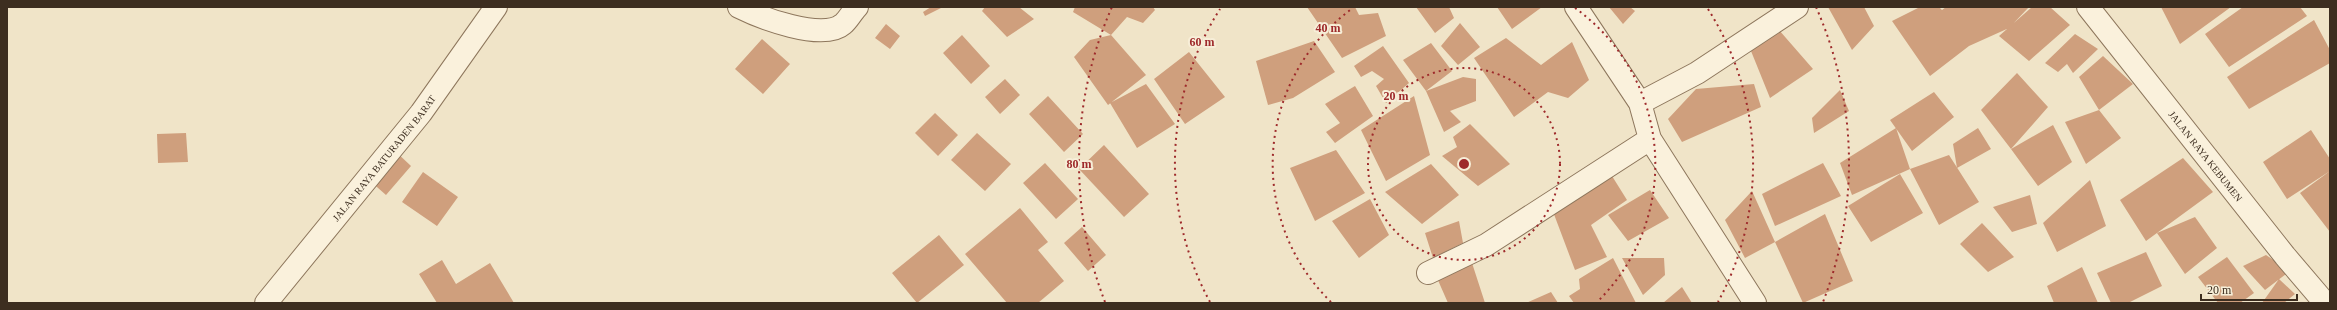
<svg xmlns="http://www.w3.org/2000/svg" width="2337" height="310" viewBox="0 0 2337 310" font-family="'Times New Roman',serif">
	<style>
		.building { fill: #cf9f7d }
		.lines { fill: none; stroke-linecap: round; stroke-linejoin: round }
		.minor-casing { stroke: #8d765c; stroke-width: 24 }
		.tertiary-casing { stroke: #8d765c; stroke-width: 24 }
		.minor { stroke: #faf1dc; stroke-width: 22 }
		.tertiary { stroke: #faf1dc; stroke-width: 22 }
		.ring { fill: none; stroke: #9e2a2b; stroke-width: 2; stroke-dasharray: 2 4 }
		.labels { text-anchor: middle; stroke-width: 4; stroke-linejoin: round; paint-order: stroke }
		.street-label { font-size: 10px; fill: #3d2e20; stroke: #f7eed8 }
		.centre { fill: #9e2a2b; stroke: #f7eed8; stroke-width: 2 }
		.ring-label { font-size: 12px; text-anchor: middle; font-weight: bold; fill: #9e2a2b; stroke: #f7eed8; stroke-width: 4; stroke-linejoin: round; paint-order: stroke }
	</style>
	<rect width="100%" height="100%" fill="#f0e4c8"/>
	<path class="building" d="M931 7H943L925 16 923 12Z
		M985 7H1019L1034 19 1007 37 982 11Z
		M1075 7H1153L1155 10 1143 23 1127 17 1111 35 1073 12Z
		M1307 7H1355L1359 15 1378 13 1386 36 1342 58Z
		M1416 7H1449L1454 18 1435 33Z
		M1497 7H1542L1512 29Z
		M1609 7H1630L1635 11 1623 24Z
		M1828 7H1864L1874 26 1852 50Z
		M1920 7H1939L1942 10 1946 7H2029L2009 28 1969 46 1930 76 1892 21Z
		M2032 7H2050L2070 25 2029 61 1999 36Z
		M2161 7H2231L2180 44Z
		M2243 7H2300L2307 16 2229 67 2205 34Z
		M2314 20 2330 50V63L2249 109 2227 77Z
		M1460 23 1480 47 1458 65 1441 46Z
		M886 24 900 36 890 49 875 38Z
		M1779 30 1813 69 1770 98 1751 51Z
		M2075 34 2098 49 2073 73 2067 64 2058 72 2045 63Z
		M962 35 990 66 971 84 943 53Z
		M1111 35 1146 75 1108 105 1074 57 1090 40Z
		M1506 38 1541 65 1572 42 1589 80 1568 98 1548 92 1514 117 1474 58Z
		M762 39 790 64 763 94 735 69Z
		M1314 41 1335 72 1293 98 1268 105 1256 61Z
		M1431 43 1452 71 1426 91 1403 60Z
		M1383 46 1409 83 1386 103 1376 86 1384 79 1372 71 1361 77 1354 66Z
		M1189 52 1225 97 1185 124 1154 79Z
		M2103 56 2133 84 2099 110 2079 77Z
		M2017 73 2048 107 2011 149 1981 110Z
		M1463 77 1476 79V101L1450 111 1461 122 1444 132 1426 91Z
		M1005 79 1020 95 1000 114 985 97Z
		M1146 84 1175 124 1137 148 1110 103Z
		M1754 84 1761 107 1682 142 1668 119 1696 89Z
		M1355 86 1373 116 1335 143 1326 132 1340 123 1325 104Z
		M1840 90 1849 111 1814 133 1812 118Z
		M1934 92 1954 117 1912 151 1890 120Z
		M1048 96 1083 134 1064 152 1029 114Z
		M1414 96 1430 155 1386 181 1361 130Z
		M2099 110 2121 138 2086 164 2065 122Z
		M935 113 958 135 938 156 915 133Z
		M1470 124 1510 164 1478 186 1442 156 1457 147 1453 137Z
		M2053 125 2072 162 2038 186 2011 149Z
		M1896 128 1910 169 1852 195 1840 163Z
		M1978 128 1991 149 1957 168 1953 144Z
		M2311 130 2330 159V171L2287 199 2263 162Z
		M186 133 188 162 158 163 157 134Z
		M977 133 1011 164 985 191 951 160Z
		M1104 145 1149 194 1124 217 1079 169Z
		M394 150 411 166 386 195 369 180Z
		M1336 150 1365 193 1315 221 1290 168Z
		M1949 155 1979 202 1939 225 1910 169Z
		M2183 158 2213 192 2146 241 2120 200Z
		M1045 163 1078 199 1056 219 1023 183Z
		M1823 163 1841 196 1775 226 1762 194Z
		M1431 164 1459 195 1422 224 1385 192Z
		M2330 171V232L2300 193Z
		M423 172 458 197 437 226 402 202Z
		M1900 174 1923 213 1871 242 1848 206Z
		M1612 176 1627 200 1591 225 1607 257 1575 270 1552 209Z
		M2090 180 2106 226 2057 252 2043 223Z
		M1650 190 1669 218 1628 241 1608 215Z
		M1752 191 1775 242 1745 258 1725 220Z
		M2030 195 2037 224 2012 232 1993 207Z
		M1370 199 1389 235 1359 258 1332 221Z
		M1020 208 1048 242 1038 250 1064 281 1038 303H1007L965 254Z
		M1825 214 1853 281 1803 303 1775 242Z
		M2195 217 2217 248 2185 274 2157 233Z
		M1459 221 1463 243 1433 258 1425 233Z
		M1982 223 2014 257 1988 272 1960 244Z
		M1082 227 1106 255 1088 271 1064 243Z
		M939 235 964 265 917 303 892 273Z
		M2146 252 2162 286 2128 303H2111L2097 273Z
		M2266 255 2290 271 2265 290 2243 266Z
		M2227 257 2254 293 2240 303H2218L2198 277Z
		M1613 258 1636 303H1574L1569 296 1580 289 1579 279Z
		M1622 258H1664L1665 275 1643 295Z
		M442 260 456 284 490 263 514 303H437L419 274Z
		M1472 263 1485 303H1448L1437 278Z
		M2082 267 2098 303H2054L2047 286Z
		M2279 279 2295 294 2284 303H2262Z
		M1682 287 1692 303H1663Z
		M1551 292 1558 303H1526Z"/>
	<g class="lines">
		<g class="minor-casing">
			<path id="minor" d="M739 7C759 17 823 42 843 24 848 20 852 12 857 7
				M1576 7 1640 103 1650 139 1755 303
				M1640 103 1697 73 1797 7
				M1428 273 1486 245 1650 139"/>
		</g>
		<g class="tertiary-casing">
			<g id="tertiary">
				<path id="s1" d="M2088 7 2285 256 2325 303"/>
				<path id="s2" d="M266 303 421 113 496 7"/>
			</g>
		</g>
		<use href="#minor" class="minor"/>
		<use href="#tertiary" class="tertiary"/>
	</g>
	<g class="ring">
		<circle cx="1464" cy="164" r="96"/>
		<path d="M1331 302A192 192 0 0 1 1353 8M1575 8A192 192 0 0 1 1597 302"/>
		<path d="M1210 302A289 289 0 0 1 1220 9M1708 9A289 289 0 0 1 1718 302"/>
		<path d="M1105 302A385 385 0 0 1 1112 7M1816 7A385 385 0 0 1 1823 302"/>
	</g>
	<g class="labels">
		<g class="street-label">
			<text dy="4" stroke="none"><textPath href="#s1" startOffset="190">JALAN RAYA KEBUMEN</textPath></text>
			<text dy="4" stroke="none"><textPath href="#s2" startOffset="187">JALAN RAYA BATURADEN BARAT</textPath></text>
		</g>
	</g>
	<circle cx="1464" cy="164" r="6" class="centre"/>
	<g class="ring-label">
		<text x="1328" y="32">40 m</text>
		<text x="1202" y="46">60 m</text>
		<text x="1396" y="100">20 m</text>
		<text x="1079" y="168">80 m</text>
	</g>
	<rect width="2337" height="310" fill="none" stroke="#3d2e20" stroke-width="16"/>
	<path d="M2201 294v6h96v-6" fill="none" stroke="#3d2e20" stroke-width="2"/>
	<text x="2207" y="294" font-size="12" fill="#3d2e20" stroke="#f7eed8" stroke-width="3" paint-order="stroke">20 m</text>
</svg>
